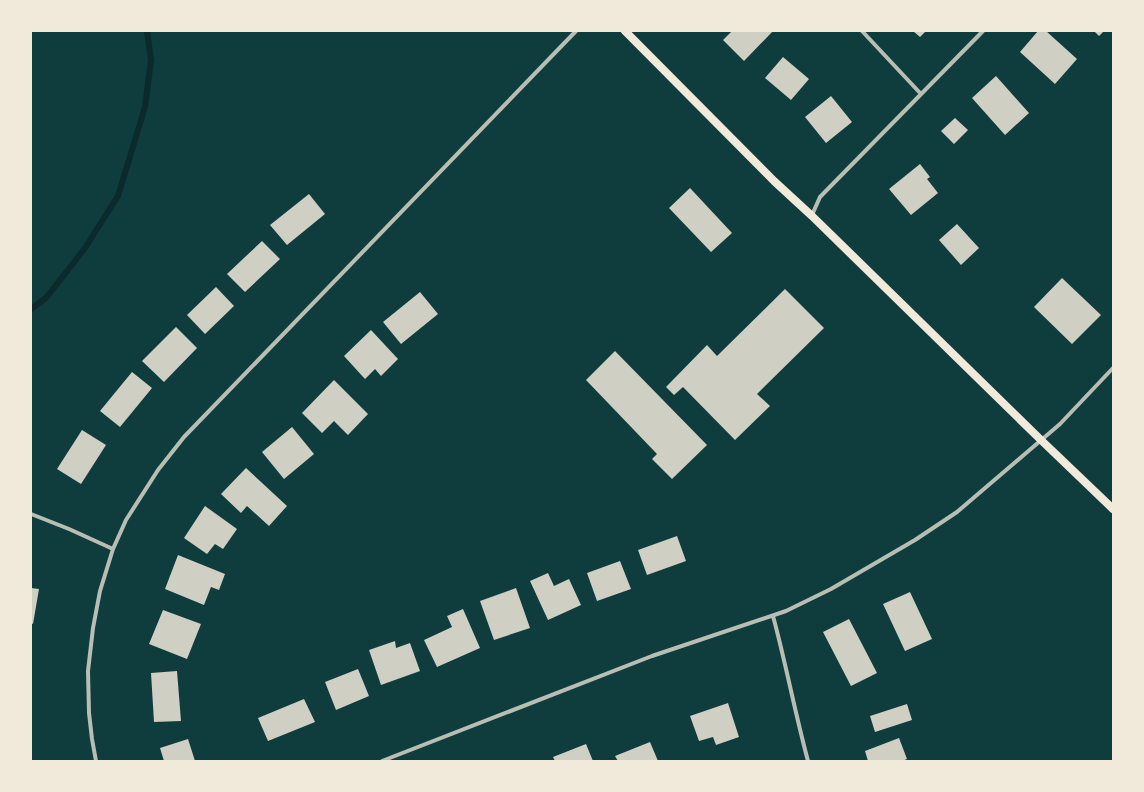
<svg xmlns="http://www.w3.org/2000/svg" width="1144" height="792" viewBox="0 0 1144 792" font-family="Montserrat,sans-serif">
	<style>
		.lines { fill: none; stroke-linecap: round; stroke-linejoin: round }
		.stream { stroke: #0a2a2b; stroke-width: 6 }
		.building { fill: #cfcfc3 }
		.minor { stroke: #b8beb3; stroke-width: 4 }
		.secondary { stroke: #f1e9da; stroke-width: 8 }
	</style>
	<rect width="100%" height="100%" fill="#0f3d3e"/>
	<g class="lines">
		<path class="stream" d="M31 309 46 298 85 248 118 196 145 107 151 60 147 31"/>
	</g>
	<path class="building" d="M732 31H773L744 61 723 40Z
		M913 31H926L920 37Z
		M1038 31H1046L1077 59 1055 84 1020 52Z
		M1094 31H1104L1099 36Z
		M783 57 809 79 791 100 765 78Z
		M996 76 1029 113 1005 135 972 98Z
		M831 96 852 122 826 143 805 117Z
		M955 118 968 130 954 144 941 131Z
		M920 164 930 177 927 179 938 193 911 215 889 189Z
		M690 188 732 233 711 252 669 208Z
		M309 194 325 214 287 245 270 225Z
		M957 224 979 248 961 265 939 240Z
		M262 241 280 259 245 292 227 274Z
		M1062 278 1101 315 1072 344 1034 307Z
		M216 287 234 306 205 334 187 315Z
		M785 289 824 328 757 394 770 406 735 440 683 387 674 395 666 387 707 345 717 356Z
		M420 292 438 314 401 344 383 322Z
		M176 327 197 348 164 382 142 361Z
		M371 330 398 359 381 376 375 369 365 379 344 356Z
		M615 351 707 445 672 479 652 459 657 454 586 380Z
		M132 372 152 388 120 427 100 411Z
		M334 380 368 414 348 435 334 421 322 433 302 413Z
		M292 427 314 454 284 479 262 452Z
		M82 430 106 445 81 484 57 469Z
		M246 468 287 506 269 526 247 506 241 513 221 494Z
		M205 506 237 529 223 549 215 544 207 554 184 538Z
		M677 536 686 561 647 575 638 550Z
		M178 555 225 574 219 590 211 587 204 605 165 589Z
		M620 561 631 589 597 601 587 573Z
		M548 573 554 586 569 579 581 605 548 620 530 581Z
		M31 588 39 589 33 624 31 623Z
		M516 588 530 628 494 640 480 601Z
		M910 592 932 639 905 651 883 604Z
		M463 609 480 648 437 667 424 640 452 627 447 616Z
		M163 610 201 624 187 659 149 644Z
		M849 619 877 673 851 686 823 632Z
		M395 641 396 648 410 643 420 671 381 685 369 650Z
		M358 669 369 696 336 710 325 682Z
		M177 671 181 721 154 722 151 673Z
		M304 699 315 722 268 741 258 718Z
		M728 703 739 737 716 745 713 737 699 741 690 716Z
		M907 704 912 720 875 732 870 716Z
		M899 738 907 759 902 761H868L865 751Z
		M188 739 195 761H164L160 748Z
		M650 742 658 761H618L615 756Z
		M586 744 593 761H555L553 757Z"/>
	<g class="lines">
		<path class="minor" d="M862 31 921 94
			M812 215 820 197 983 31
			M31 514 69 529 113 549
			M773 616C786 664 795 713 808 761
			M96 761 92 739 89 713 88 671 93 628 100 591 113 549 126 520 158 470 184 437 576 31
			M382 761 652 656 786 611 831 589 915 540 957 512 1060 424 1113 368"/>
		<path class="secondary" d="M625 31 774 181 812 216 1041 440 1113 509"/>
	</g>
	<rect width="1144" height="792" fill="none" stroke="#f1e9da" stroke-width="64"/>
</svg>
